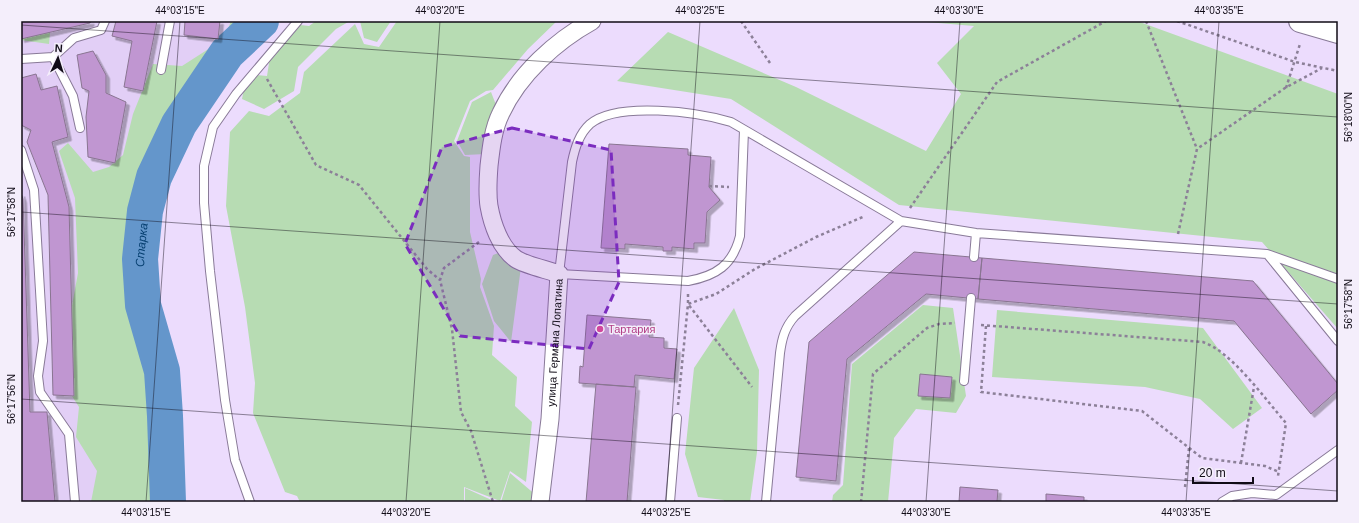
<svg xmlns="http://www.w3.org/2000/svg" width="1359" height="523" viewBox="0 0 1359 523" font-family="Arial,sans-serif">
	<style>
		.built { fill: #e2cff6 }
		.green { fill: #b7dcb3 }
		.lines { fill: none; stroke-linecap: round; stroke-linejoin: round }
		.river { stroke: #6496cb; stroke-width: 36 }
		.building { fill: #c096d1; stroke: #897591; filter: url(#shadow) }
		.service-casing { stroke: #897a98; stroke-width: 10 }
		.minor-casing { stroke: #897a98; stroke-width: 19 }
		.secondary-casing { stroke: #897a98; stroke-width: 24 }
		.path { stroke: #8c8098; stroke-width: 2.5; stroke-dasharray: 3 3; stroke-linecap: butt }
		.service { stroke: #fff; stroke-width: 8 }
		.minor { stroke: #fff; stroke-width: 17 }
		.secondary { stroke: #fff; stroke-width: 22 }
		.marked { fill: #7b2cbf; fill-opacity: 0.2; stroke: #7b2cbf; stroke-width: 3; stroke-dasharray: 8 5; stroke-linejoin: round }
		.ticks { fill: none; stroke: #100b16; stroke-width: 1; stroke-opacity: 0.45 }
		.hotel-dot { fill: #d1479c; stroke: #f4eefb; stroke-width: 1.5 }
		.labels { text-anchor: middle; stroke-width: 3; stroke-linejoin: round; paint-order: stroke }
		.hotel-label { font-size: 11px; fill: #b23c85; stroke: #f4eefb; text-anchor: start }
		.street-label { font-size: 11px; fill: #100b16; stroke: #f4eefb }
		.water-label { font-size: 12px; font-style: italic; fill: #063f70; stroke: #f4eefb }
		.neatline { fill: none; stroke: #100b16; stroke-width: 1.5 }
		.ticks-label { font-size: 10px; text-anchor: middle; fill: #100b16 }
	</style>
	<defs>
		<filter id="shadow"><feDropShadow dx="3.5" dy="3.5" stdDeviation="0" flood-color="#0004"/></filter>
	</defs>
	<rect width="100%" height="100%" fill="#ecdcfd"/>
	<path class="built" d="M21 21H241L147 148 117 502H21Z"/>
	<path class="green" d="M21 21H51L49 44 21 40Z
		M231 21H251L223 70 201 105 173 159 164 193 160 228 147 287 180 406V502H91L97 471 76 437 79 407 59 376 78 273 75 198 59 151 68 143 93 172 109 167 123 155 133 114 153 64 182 66 224 39Z
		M316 21H350L336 29 298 67 294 91 264 109 242 99 247 74 267 76 272 44 292 24 309 26Z
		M360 21H391L377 42 364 38Z
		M397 21H557L528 49 493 90 486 91 470 101 454 141 464 156 470 157V232L481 279 480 287 494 326 492 355 517 377 515 406 532 422 526 482 510 471 500 501 464 487V502H300L297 496 285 492 253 413 255 383 245 307 226 206 230 132 249 111 269 116 300 93 304 72 355 24 364 44 379 47Z
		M915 21H1137L1338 94V329L1262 242 899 205 731 99 617 81 668 32 796 87 926 151 961 94 937 63 974 26Z
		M491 92 498 110 486 154 465 155 457 141 472 102Z
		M512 248 521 267 511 342 494 321 482 284 493 255Z
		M923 305 953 308 966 396 956 413 916 409 894 438 888 502H832L833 495 843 485 852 364Z
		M734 308 759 370 757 452 750 502H724V500L698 497 685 454 694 368Z
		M997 310 1203 328 1262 408 1233 429 1200 399 1145 387 992 377Z
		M553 470 549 502H501L510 473 537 496Z
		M465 488 496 502H465Z"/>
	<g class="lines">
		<path class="river" id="s1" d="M168 502 165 416 162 371 143 305 140 259 145 211 154 177 179 124 227 53 261 21"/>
	</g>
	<path class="building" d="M21 21H91L90 23 21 39Z
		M116 21H157L143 91 124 87 132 41 112 36Z
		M185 21H220L218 39 184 35Z
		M93 51 106 75V93L126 102 115 163 88 157 86 117 89 91 82 88 77 55Z
		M36 74 41 90 57 86 68 137 52 142 69 207 74 396 53 395 48 195 27 142 31 130 21 125V78Z
		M609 144 688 149V155L711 157 709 187 720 200 707 212 705 243H694V249L672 247V251H663V247L625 244V249L601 248Z
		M21 193 23 199 30 412H47L55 502H21Z
		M914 252 982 258 978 299 926 294 847 359 836 481 796 477 809 342Z
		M982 258 1253 281 1338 384V390L1311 414 1234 321 978 299Z
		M587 315 651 320 649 337 664 338V348L677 349 674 379 635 375 634 387 579 383 580 366 583 367Z
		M920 374 952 377 950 398 918 396Z
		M596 384 636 387 627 502H586Z
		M960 487 998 490 997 502H959Z
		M1046 494 1084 497V502H1046Z"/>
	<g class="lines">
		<g class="service-casing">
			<path id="service" d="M53 57 74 38 101 30 105 21
				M21 59 53 57 73 96 80 128
				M161 70 170 21
				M744 130 740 236C733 265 716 276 688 281L559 274 572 162C575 148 579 134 590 124 617 101 698 112 731 122L901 221 976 233 1267 254 1338 279
				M21 150 34 190 43 341 38 376 40 392 69 434 75 502
				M1268 255 1338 341
				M974 257 976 233
				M964 381 971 298
				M250 502 235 460 225 400 210 271 204 203V166L213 127 236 94 298 21
				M670 502 677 418
				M766 502 780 353C782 338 785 327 795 316L901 221
				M1222 502 1232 496 1252 493 1276 495 1338 450"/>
		</g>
		<g class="minor-casing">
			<g id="minor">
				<path id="s2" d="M540 502 550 419 559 274C548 270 525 265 516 259 500 248 492 223 489 206 487 193 488 179 489 166 491 148 493 129 501 113 519 74 556 41 592 21"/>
			</g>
		</g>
		<g class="secondary-casing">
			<path id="secondary" d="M1300 21 1338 32"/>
		</g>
		<path class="path" d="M741 21 770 63
			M1146 21 1197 149
			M1177 21 1295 62 1338 71
			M267 79 316 165 359 185 427 269 440 280
			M1286 88 1300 44
			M709 186 729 187
			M910 208 997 82 1106 21
			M1178 234 1197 149 1285 88 1322 68
			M479 242 444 268 440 280 452 329 461 412 471 431 493 502
			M688 294V304L752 387
			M981 325 1203 342C1232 352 1265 399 1286 423L1278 476
			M986 326 981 392 1142 411 1202 458 1265 466 1279 472
			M678 405 688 304 716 294 755 269 816 237 865 216
			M1241 463 1254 387
			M1185 487 1189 448
			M861 502 873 374 927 328 939 324 955 323"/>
		<use href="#service" class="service"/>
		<use href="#minor" class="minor"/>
		<use href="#secondary" class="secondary"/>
	</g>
	<path class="marked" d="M512 128 611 150 619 282 589 349 460 336 405 244 442 147Z"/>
	<path class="ticks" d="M21 25 1338 117M21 212 1338 304M21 399 1338 491M146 502 180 21M406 502 440 21M666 502 700 21M926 502 960 21M1186 502 1219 21"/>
	<circle class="hotel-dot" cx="600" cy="329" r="4"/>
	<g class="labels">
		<g class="hotel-label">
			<text x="608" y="333">Тартария</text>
		</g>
		<g class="street-label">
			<text dy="4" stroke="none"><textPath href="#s2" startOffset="160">улица Германа Лопатина</textPath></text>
		</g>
		<g class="water-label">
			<text dy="4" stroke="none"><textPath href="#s1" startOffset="260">Старка</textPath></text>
		</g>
	</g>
	<rect width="1359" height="523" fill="none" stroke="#f4eefb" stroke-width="44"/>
	<g transform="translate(58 58) rotate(4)" stroke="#f4eefb" stroke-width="3" paint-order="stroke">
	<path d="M0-3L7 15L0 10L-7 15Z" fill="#100b16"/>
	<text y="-6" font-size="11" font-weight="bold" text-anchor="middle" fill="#100b16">N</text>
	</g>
	<path d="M1193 477v6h60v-6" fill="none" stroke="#100b16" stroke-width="2"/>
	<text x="1199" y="477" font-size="12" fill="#100b16" stroke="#f4eefb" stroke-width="3" paint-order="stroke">20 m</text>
	<rect x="22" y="22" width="1315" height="479" class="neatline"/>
	<g class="ticks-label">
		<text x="180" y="14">44°03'15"E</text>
		<text x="440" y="14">44°03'20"E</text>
		<text x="700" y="14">44°03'25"E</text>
		<text x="959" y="14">44°03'30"E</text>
		<text x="1219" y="14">44°03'35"E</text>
		<text transform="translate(1348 117) rotate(-90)" y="4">56°18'00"N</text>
		<text transform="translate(11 212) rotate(-90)" y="4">56°17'58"N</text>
		<text transform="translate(1348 304) rotate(-90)" y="4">56°17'58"N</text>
		<text transform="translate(11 399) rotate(-90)" y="4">56°17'56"N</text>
		<text x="146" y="516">44°03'15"E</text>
		<text x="406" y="516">44°03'20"E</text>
		<text x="666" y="516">44°03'25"E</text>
		<text x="926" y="516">44°03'30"E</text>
		<text x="1186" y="516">44°03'35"E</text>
	</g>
</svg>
